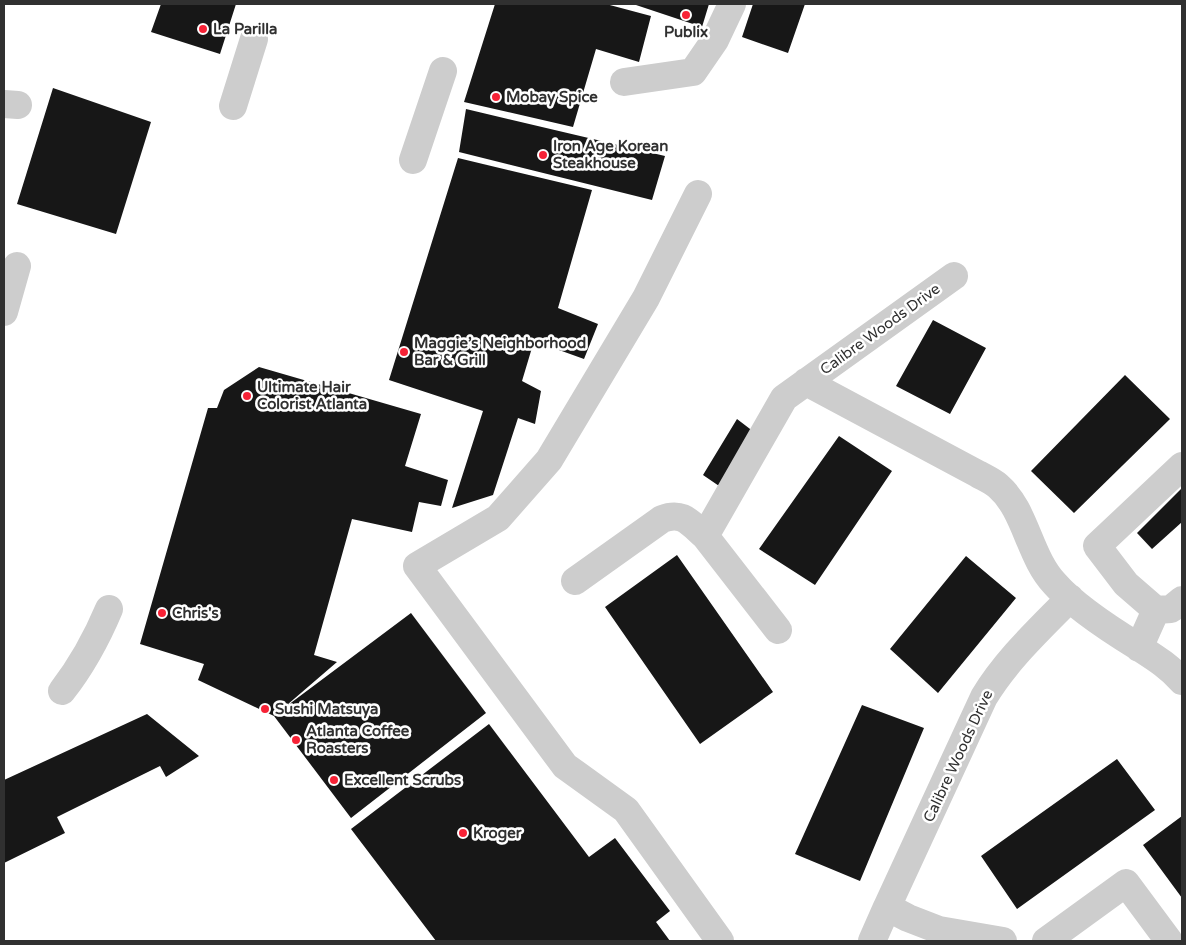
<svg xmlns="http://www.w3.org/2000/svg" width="1186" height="945" viewBox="0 0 1186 945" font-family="'Varela Round',sans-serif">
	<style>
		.building { fill: #171717 }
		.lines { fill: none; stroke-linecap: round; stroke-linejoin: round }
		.minor { stroke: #cdcdcd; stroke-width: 28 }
		.poi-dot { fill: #f72236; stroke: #fff; stroke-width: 2 }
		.labels { text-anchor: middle; stroke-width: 5; stroke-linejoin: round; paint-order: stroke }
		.poi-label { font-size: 15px; font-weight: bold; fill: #303030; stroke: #fff; text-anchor: start }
		.street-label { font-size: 15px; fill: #303030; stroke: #fff }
	</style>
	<rect width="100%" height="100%" fill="#fff"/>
	<path class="building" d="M161 4H236L220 54 151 32Z
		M495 4H606L651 16 639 62 596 49 573 127 464 102Z
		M633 4H709L702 27Z
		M753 4H805L788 53 742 37Z
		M53 88 151 122 116 234 17 204Z
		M466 109 665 156 652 200 459 152Z
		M458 158 592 190 558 308 598 324 584 359 534 341 522 381 541 391 535 424 518 418 493 495 452 508 483 411 389 380Z
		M933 320 986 348 950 414 896 386Z
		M259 367 421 414 405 466 448 480 441 506 419 502 412 532 352 519 314 655 337 662 280 711 411 613 486 713 351 818 274 716 198 680 204 664 140 644 208 408H217L224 390Z
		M1125 375 1170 419 1074 513 1031 471Z
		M737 419 754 432 722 488 703 475Z
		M839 436 892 471 815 585 759 549Z
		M1182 488V522L1152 549 1137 533Z
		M677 555 773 692 700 744 605 607Z
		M966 556 1016 598 938 693 890 649Z
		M862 705 924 728 860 881 795 854Z
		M147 714 199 756 166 777 160 766 57 817 65 833 4 863V780Z
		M489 724 589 857 615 838 670 911 656 922 670 941H436L351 829Z
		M1117 759 1155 810 1017 909 981 856Z
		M1182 816V898L1143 845Z"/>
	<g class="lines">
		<path class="minor" d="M624 82 693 72 715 40 732 4
			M4 104 18 105
			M233 106 254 39
			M413 160 443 71
			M698 194 646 298 549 460 498 518 417 566 565 766 626 810 720 941
			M4 312 17 266
			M806 382 978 474C985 478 992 481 998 486 1026 510 1029 557 1055 584 1075 607 1111 630 1137 646 1154 657 1169 666 1182 681
			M705 536 778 630
			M575 581 662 519C683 511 690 523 705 536L784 398 954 276
			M1156 610 1126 584 1097 546 1182 466
			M1139 648 1156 610 1171 609 1182 600
			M62 691C83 664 96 640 109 609
			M872 941 887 907
			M1003 941 939 930 908 918 887 907 984 697C1007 659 1039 630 1070 598
			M1046 941 1126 883 1169 941"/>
	</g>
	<g class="poi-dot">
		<circle cx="686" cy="15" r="5"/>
		<circle cx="203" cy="29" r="5"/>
		<circle cx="496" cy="97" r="5"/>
		<circle cx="543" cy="155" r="5"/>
		<circle cx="404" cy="352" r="5"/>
		<circle cx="247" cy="396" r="5"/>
		<circle cx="162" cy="613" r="5"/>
		<circle cx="265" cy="709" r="5"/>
		<circle cx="296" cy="740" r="5"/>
		<circle cx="334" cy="780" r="5"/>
		<circle cx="463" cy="833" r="5"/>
	</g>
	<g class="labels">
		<g class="poi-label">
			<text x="213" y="34">La Parilla</text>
			<text x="686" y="37" text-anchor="middle">Publix</text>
			<text x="506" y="102">Mobay Spice</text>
			<text x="553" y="151">Iron Age Korean<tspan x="553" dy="17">Steakhouse</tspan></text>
			<text x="414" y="348">Maggie’s Neighborhood<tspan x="414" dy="17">Bar &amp; Grill</tspan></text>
			<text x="257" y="392">Ultimate Hair<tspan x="257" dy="17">Colorist Atlanta</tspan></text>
			<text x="172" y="618">Chris's</text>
			<text x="275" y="714">Sushi Matsuya</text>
			<text x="306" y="736">Atlanta Coffee<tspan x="306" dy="17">Roasters</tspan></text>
			<text x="344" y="785">Excellent Scrubs</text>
			<text x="473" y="838">Kroger</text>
		</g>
		<g class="street-label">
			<text transform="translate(880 329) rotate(-36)" y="5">Calibre Woods Drive</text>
			<text transform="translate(958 756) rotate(-65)" y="5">Calibre Woods Drive</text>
		</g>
	</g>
	<rect width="1186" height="945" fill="none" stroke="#303030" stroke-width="10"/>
</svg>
